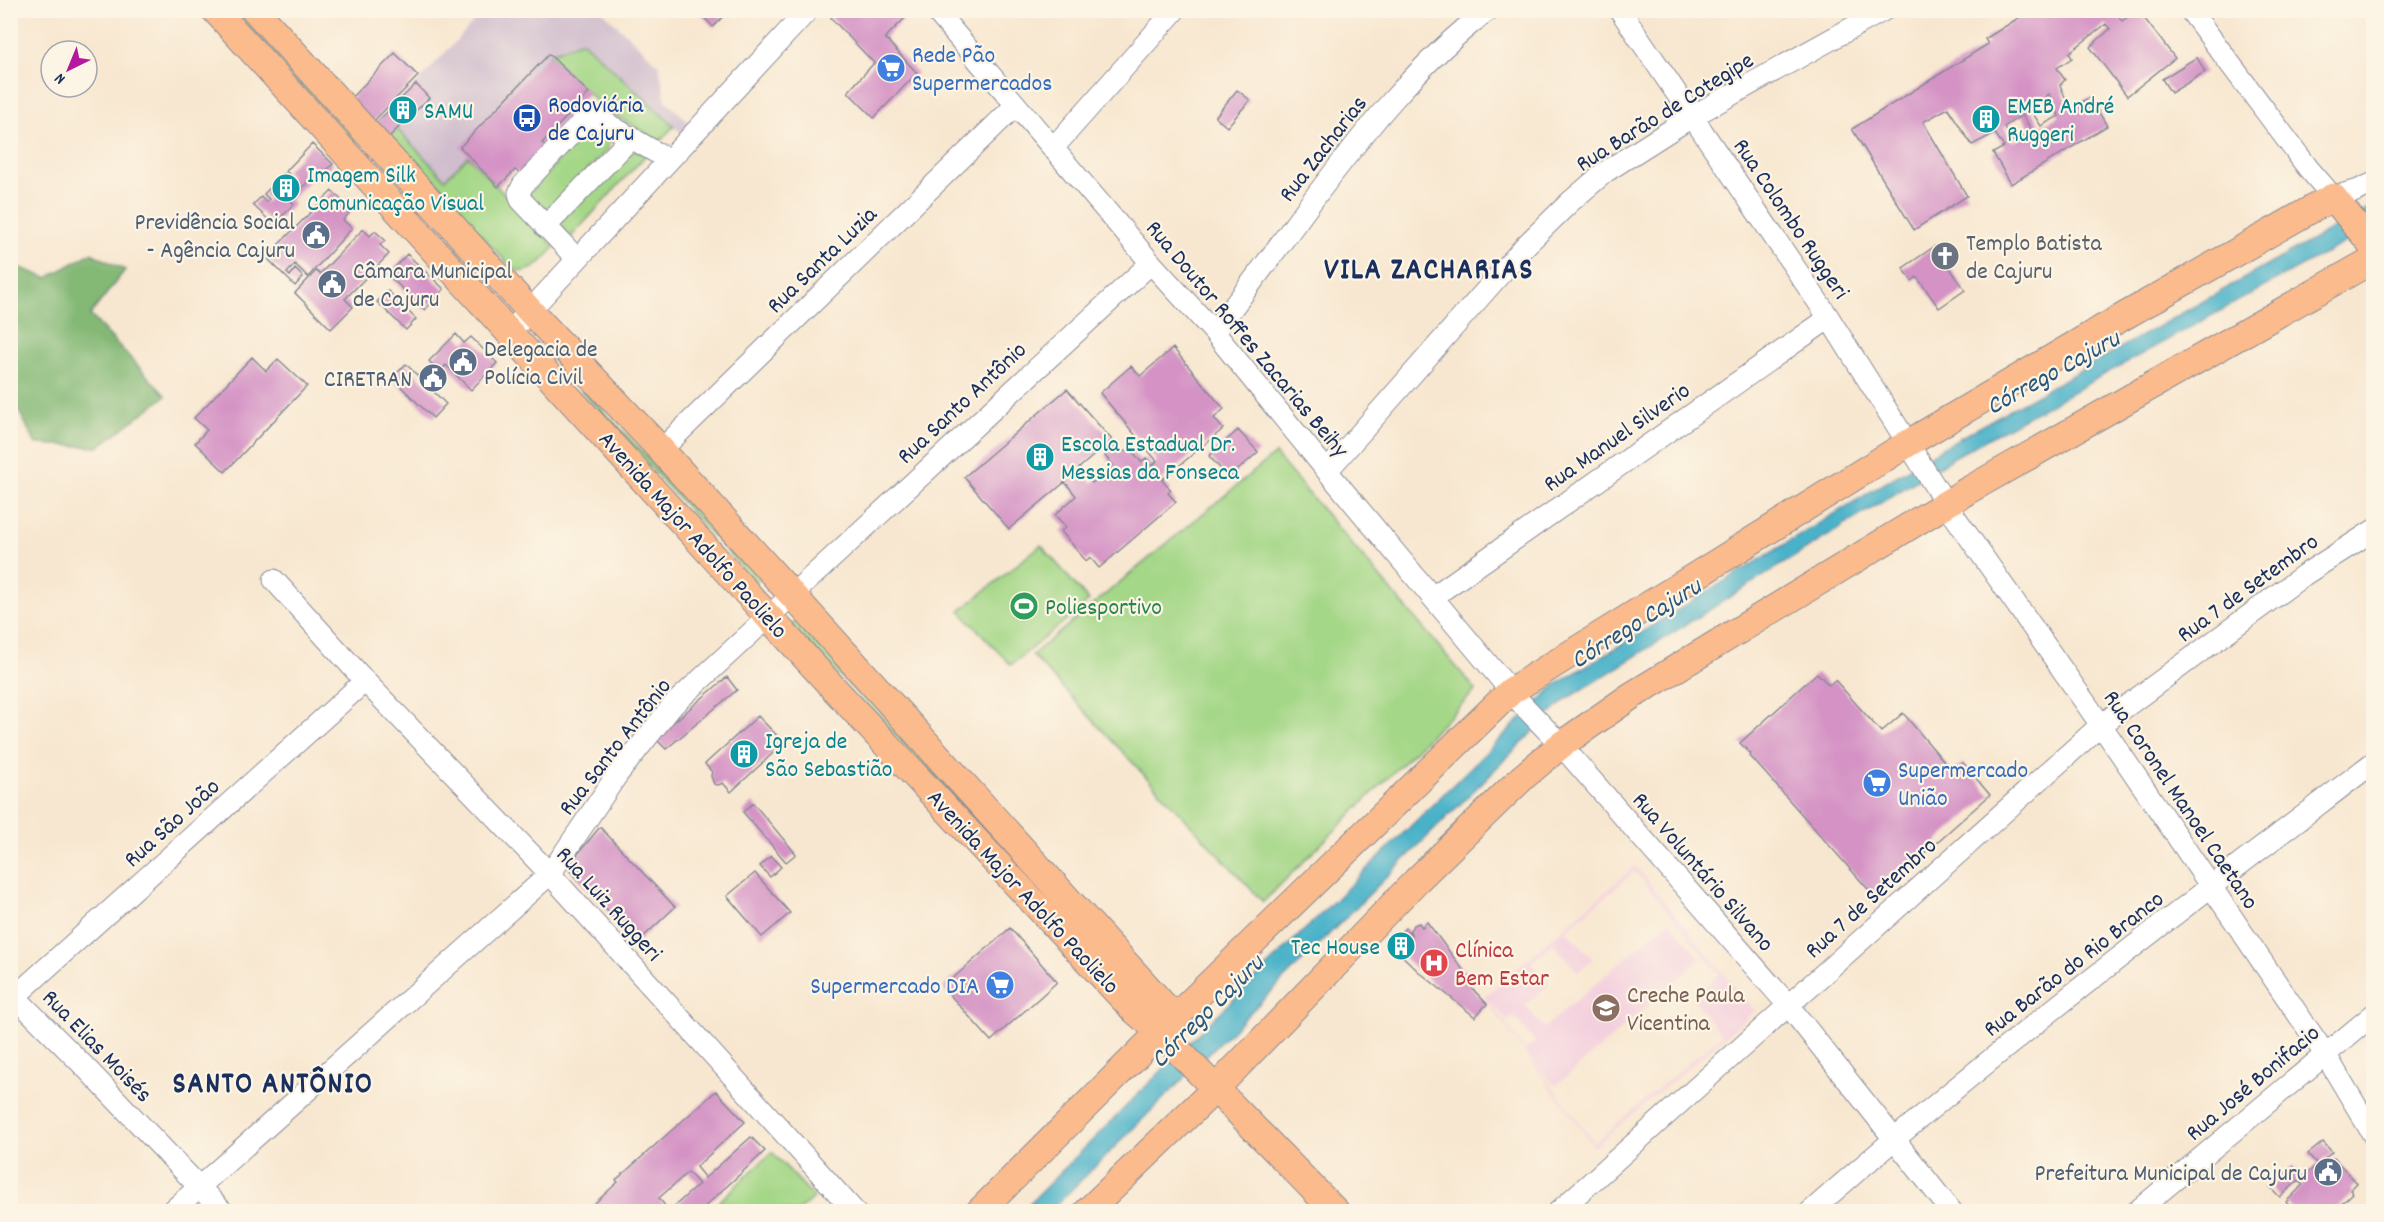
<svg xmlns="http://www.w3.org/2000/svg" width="2384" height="1222" viewBox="0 0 2384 1222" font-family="Dekko,sans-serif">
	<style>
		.built { fill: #f4cfde; fill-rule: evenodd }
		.industrial { fill: #d0bdce }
		.green { fill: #a4d787; stroke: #608372; stroke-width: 1.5 }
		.forest { fill: #83b874; stroke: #4f7469; stroke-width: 1.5 }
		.water { fill: #4ab2c9; stroke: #327094; stroke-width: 1.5 }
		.building { fill: #d492c5; fill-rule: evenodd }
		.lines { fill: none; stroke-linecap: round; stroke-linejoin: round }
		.minor-casing { stroke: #8a8b97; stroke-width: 23 }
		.major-casing { stroke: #8a8b97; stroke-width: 29 }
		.minor { stroke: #fff; stroke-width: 21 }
		.major { stroke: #fbbb8c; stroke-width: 27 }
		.labels { text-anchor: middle; stroke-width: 4.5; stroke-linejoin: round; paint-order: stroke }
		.shop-label { font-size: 24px; fill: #366cbe; stroke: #fcf5e5; text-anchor: start }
		.transit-label { font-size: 24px; fill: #164399; stroke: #fcf5e5; text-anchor: start }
		.culture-label { font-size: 24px; fill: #0d838f; stroke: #fcf5e5; text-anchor: start }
		.street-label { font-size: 24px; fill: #1b2f5e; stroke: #fcf5e5 }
		.service-label { font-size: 24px; fill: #4e5e75; stroke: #fcf5e5; text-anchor: end }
		.worship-label { font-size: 24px; fill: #5b616d; stroke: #fcf5e5; text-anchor: start }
		.leisure-label { font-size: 24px; fill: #27864d; stroke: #fcf5e5; text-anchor: start }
		.health-label { font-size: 24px; fill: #be3a42; stroke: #fcf5e5; text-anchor: start }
		.education-label { font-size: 24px; fill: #785e54; stroke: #fcf5e5; text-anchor: start }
		.water-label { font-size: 26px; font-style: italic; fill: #29567e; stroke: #fcf5e5 }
		.district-label { font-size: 30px; font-weight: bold; letter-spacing: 1.5px; fill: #1b2f5e; stroke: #fcf5e5 }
	</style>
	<rect width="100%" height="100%" fill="#fcf5e5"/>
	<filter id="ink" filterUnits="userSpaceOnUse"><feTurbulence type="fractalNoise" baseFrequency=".0167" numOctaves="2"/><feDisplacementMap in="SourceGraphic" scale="12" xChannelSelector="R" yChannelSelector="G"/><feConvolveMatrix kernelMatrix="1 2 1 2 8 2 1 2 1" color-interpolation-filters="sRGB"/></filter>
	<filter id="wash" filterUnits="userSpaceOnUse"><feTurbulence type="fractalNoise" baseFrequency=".008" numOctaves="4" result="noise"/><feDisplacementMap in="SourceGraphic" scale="24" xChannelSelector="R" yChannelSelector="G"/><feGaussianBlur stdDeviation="1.35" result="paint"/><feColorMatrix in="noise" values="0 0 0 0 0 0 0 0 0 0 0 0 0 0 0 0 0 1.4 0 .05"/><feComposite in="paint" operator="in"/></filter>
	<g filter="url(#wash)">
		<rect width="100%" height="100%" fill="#f8e7d0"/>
		<path class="built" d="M1635 866 1755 1011 1594 1147 1484 997ZM1635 871 1719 974 1693 999 1722 1035 1594 1143 1531 1058 1556 1086 1701 959 1669 921 1544 1028 1525 1005 1549 984 1531 963 1553 943 1578 972 1593 959 1566 930ZM1487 998 1508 1021 1514 1017 1535 1042 1525 1050Z"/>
		<path class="industrial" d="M601 10 659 65 666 101 697 130 688 139 582 41 549 55 460 147 468 156 445 179 397 129 429 98 416 84 484 11Z"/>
		<path class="green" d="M229 11H242L359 138 353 143Z
			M582 41 674 126 660 141 605 110 549 54Z
			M594 126 610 136 608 149 552 207 539 208 533 205 529 193 588 128Z
			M397 129 445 179 468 156 555 247C543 259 532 277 513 269L389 137Z
			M632 149 646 155 570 238 558 224Z
			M383 169 495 293V298L377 174Z
			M549 353 758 575V581L755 582 547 354Z
			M1275 454 1476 690 1263 902 1032 655Z
			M1041 545 1089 601 1011 665 960 611Z
			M795 621 798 622 1141 998 792 625Z
			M772 1152 814 1197 798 1211H709Z"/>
		<path class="forest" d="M91 253 125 270 90 315 166 396 98 447 36 444 11 396V264L47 278Z"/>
		<path class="water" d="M2373 206V227L1954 457 1565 700 1050 1211 1021 1212 1201 1031 1555 685 1947 445Z"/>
		<g id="blocks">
			<path class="building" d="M697 10H729L713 27Z
				M837 10H906L909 14 885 38 917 73 874 118 848 92 874 63 831 18Z
				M2031 10H2057L2059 12 2061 10H2122L2117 14 2122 21 2138 10 2175 58 2127 96 2090 47 2110 29 2106 24 2069 53 2072 58 2057 68 2065 80 2060 85 2070 109 2090 97 2107 126 2011 184 1993 153 2004 147 1995 133 1972 145 1948 108 1923 122 1967 196 1914 230 1852 129 1988 44 1985 39ZM2049 94 2059 116 2041 126 2030 109ZM2022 115 2032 131 2013 142 2004 127Z
				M395 53 418 76 372 123 349 100Z
				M549 54 589 93 542 143 547 147 521 174 515 170 498 187 460 147Z
				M2197 57 2205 72 2171 93 2162 79Z
				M416 84 429 98 389 137 376 123Z
				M1237 90 1250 100 1227 127 1215 117Z
				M312 144 333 164 316 181 313 177 290 200 294 204 274 225 253 205 261 197 266 202 269 199 264 194 284 173 289 178 291 176 286 171Z
				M332 191 352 210 343 220 352 228 308 277 295 264 287 273 290 276 295 269 303 277 295 286 266 257Z
				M363 229 370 236 375 231 385 240 380 245 389 254 345 299 353 307 331 329 295 293 316 271 320 274Z
				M1935 246 1965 290 1939 308 1917 277 1912 281 1903 268Z
				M407 254 444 289 425 310 388 275Z
				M388 291 416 319 406 330 377 302Z
				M456 334 464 343 471 337 497 363 471 390 446 365 440 372 429 361Z
				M1173 348 1224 409 1214 418 1223 429 1162 480 1171 490 1168 493 1176 502 1099 568 1090 557 1086 561 1061 531 1066 527 1055 515 1076 496 1065 482 1009 529 964 477 1067 389 1112 440 1079 468 1092 483 1113 465 1105 456 1117 445 1122 451 1133 452 1141 462 1146 458 1152 466 1157 461 1100 393 1131 366 1140 376Z
				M252 357 266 371 278 359 307 386 225 472 195 443 207 430 194 418Z
				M406 364 446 404 433 418 392 378Z
				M1238 430 1258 452 1229 478 1209 456Z
				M1817 673 1829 685 1835 680 1881 732 1903 713 1952 771 1963 763 1990 795 1875 897 1750 756 1751 754 1740 743Z
				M727 677 737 690 666 749 655 738Z
				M758 716 784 743 731 792 723 783 718 785 714 784 711 776 712 772 705 764Z
				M753 803 796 854 786 862 743 812Z
				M600 827 675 907 637 943 567 867Z
				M771 856 781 867 770 877 760 866Z
				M755 873 790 913 762 937 727 896Z
				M1427 922 1470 979 1466 982 1487 1004 1475 1017 1418 971 1390 944 1405 928 1411 934 1410 930 1414 925 1419 923 1422 927Z
				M1010 928 1057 982 991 1041 943 987Z
				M716 1091 745 1122 696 1167 705 1178 751 1137 765 1151 699 1212H635L632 1208 628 1212H601L594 1204 618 1182 616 1180ZM688 1172 699 1184 669 1211 659 1198Z
				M2323 1142 2332 1152 2321 1162 2325 1166 2334 1158 2357 1183 2350 1190 2353 1193 2333 1212H2295L2286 1202 2303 1185 2299 1180 2280 1197 2270 1187 2293 1166 2303 1178 2317 1164 2308 1154Z"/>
		</g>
	</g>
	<g filter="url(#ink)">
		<use href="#blocks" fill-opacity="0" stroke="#8a8b97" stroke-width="1.5"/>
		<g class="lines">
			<g class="minor-casing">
				<path id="minor" d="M935 10 1151 263 1214 332 1327 471 1519 701 1561 745 1788 1005 1952 1212
					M1620 10 1829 318 1946 504 2101 725 2325 1054 2374 1136
					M2190 10 2308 168 2333 197 2356 191 2374 183
					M1054 147 1175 10
					M545 227 632 137
					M577 259 521 200 519 193 523 185 583 121 589 118 599 119 669 160
					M510 332 808 10
					M1214 332C1247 289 1280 245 1312 201 1364 132 1418 63 1488 10
					M661 450 1016 105
					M1327 471 1524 247 1570 202 1605 172 1693 116 1884 10
					M274 580 365 681 550 874 855 1212
					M1434 596 1829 318
					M10 992 85 1067 223 1212
					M10 1001 365 681
					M171 1212 550 874 617 775 673 705 1151 263
					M1558 1212 2101 725 2304 575 2374 530
					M1810 1212C1990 1053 2183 908 2374 762
					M2136 1212 2374 1014"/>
			</g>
			<g class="major-casing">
				<path id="major" d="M215 10 827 681 1134 1010 1160 1032 1336 1212
					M255 10 530 311 661 450 1175 1018
					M979 1212 1160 1032 1511 691 1907 444 2098 331 2333 197 2374 247
					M1087 1212 1216 1088 1416 881 1523 777 1561 745 1631 696 1967 491 2374 259"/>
			</g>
			<use href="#minor" class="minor"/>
			<use href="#major" class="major"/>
		</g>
	</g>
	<defs>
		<g id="supermarket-disc" transform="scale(1.5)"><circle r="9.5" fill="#3f7fe0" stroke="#fcf5e5"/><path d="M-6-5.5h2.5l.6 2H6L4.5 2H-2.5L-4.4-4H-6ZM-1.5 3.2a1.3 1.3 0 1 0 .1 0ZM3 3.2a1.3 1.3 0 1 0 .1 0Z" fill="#fff"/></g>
		<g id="building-disc" transform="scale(1.5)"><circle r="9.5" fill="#0f9aa8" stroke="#fcf5e5"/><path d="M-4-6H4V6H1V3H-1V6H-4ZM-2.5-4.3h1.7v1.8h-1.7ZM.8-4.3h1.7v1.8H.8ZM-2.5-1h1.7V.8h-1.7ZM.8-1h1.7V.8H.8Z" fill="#fff"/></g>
		<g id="bus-disc" transform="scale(1.5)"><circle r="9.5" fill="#1a4fb4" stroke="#fcf5e5"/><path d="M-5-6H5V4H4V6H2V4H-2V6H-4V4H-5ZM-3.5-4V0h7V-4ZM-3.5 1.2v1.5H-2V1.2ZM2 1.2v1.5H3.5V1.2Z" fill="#fff"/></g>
		<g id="civic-disc" transform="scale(1.5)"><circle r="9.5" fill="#5c6f8a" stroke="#fcf5e5"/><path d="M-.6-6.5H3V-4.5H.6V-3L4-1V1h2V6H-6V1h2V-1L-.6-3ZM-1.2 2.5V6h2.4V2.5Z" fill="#fff"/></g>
		<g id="church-disc" transform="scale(1.5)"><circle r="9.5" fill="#6b7280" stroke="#fcf5e5"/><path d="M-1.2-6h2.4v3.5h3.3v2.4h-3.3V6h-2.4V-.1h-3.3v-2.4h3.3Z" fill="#fff"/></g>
		<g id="stadium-disc" transform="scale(1.5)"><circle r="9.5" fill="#2e9e5b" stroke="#fcf5e5"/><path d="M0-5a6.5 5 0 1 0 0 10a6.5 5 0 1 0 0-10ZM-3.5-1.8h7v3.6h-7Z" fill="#fff"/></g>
		<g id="hospital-disc" transform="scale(1.5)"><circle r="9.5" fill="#e0444e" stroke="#fcf5e5"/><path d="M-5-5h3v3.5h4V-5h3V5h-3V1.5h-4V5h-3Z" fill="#fff"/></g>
		<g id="school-disc" transform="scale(1.5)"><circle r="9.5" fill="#8d6e63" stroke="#fcf5e5"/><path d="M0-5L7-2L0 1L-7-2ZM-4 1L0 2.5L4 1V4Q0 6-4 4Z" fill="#fff"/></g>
	</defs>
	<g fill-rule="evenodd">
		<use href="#supermarket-disc" x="891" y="68"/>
		<use href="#building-disc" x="403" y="110"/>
		<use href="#bus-disc" x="527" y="118"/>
		<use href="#building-disc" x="1986" y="119"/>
		<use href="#building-disc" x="286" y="188"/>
		<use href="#civic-disc" x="316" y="235"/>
		<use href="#church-disc" x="1945" y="256"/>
		<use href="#civic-disc" x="332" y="284"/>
		<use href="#civic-disc" x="463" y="362"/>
		<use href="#civic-disc" x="433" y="378"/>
		<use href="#building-disc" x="1040" y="457"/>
		<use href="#stadium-disc" x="1024" y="606"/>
		<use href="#building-disc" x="744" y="754"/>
		<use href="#supermarket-disc" x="1877" y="783"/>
		<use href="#building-disc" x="1401" y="946"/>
		<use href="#hospital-disc" x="1434" y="963"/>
		<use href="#supermarket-disc" x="1000" y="985"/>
		<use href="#school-disc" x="1606" y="1008"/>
		<use href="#civic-disc" x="2328" y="1172"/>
	</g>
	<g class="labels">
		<g class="shop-label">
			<text x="912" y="62">Rede Pão<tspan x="912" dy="28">Supermercados</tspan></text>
			<text x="1898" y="777">Supermercado<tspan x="1898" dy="28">União</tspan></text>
			<text x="979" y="993" text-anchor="end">Supermercado DIA</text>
		</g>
		<g class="transit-label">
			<text x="548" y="112">Rodoviária<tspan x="548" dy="28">de Cajuru</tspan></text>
		</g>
		<g class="culture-label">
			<text x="2007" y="113">EMEB André<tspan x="2007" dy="28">Ruggeri</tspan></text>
			<text x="424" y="118">SAMU</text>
			<text x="307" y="182">Imagem Silk<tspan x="307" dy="28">Comunicação Visual</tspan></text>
			<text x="1061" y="451">Escola Estadual Dr.<tspan x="1061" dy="28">Messias da Fonseca</tspan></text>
			<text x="765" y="748">Igreja de<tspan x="765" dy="28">São Sebastião</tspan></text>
			<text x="1380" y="954" text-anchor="end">Tec House</text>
		</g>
		<g class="street-label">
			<text transform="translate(1664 111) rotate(-32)" y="8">Rua Barão de Cotegipe</text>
			<text transform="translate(1322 148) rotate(-52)" y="8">Rua Zacharias</text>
			<text transform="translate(1792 218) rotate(56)" y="8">Rua Colombo Ruggeri</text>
			<text transform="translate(821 259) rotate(-44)" y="8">Rua Santa Luzia</text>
			<text transform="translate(1248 338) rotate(50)" y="8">Rua Doutor Roffes Zacarias Beihy</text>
			<text transform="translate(961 402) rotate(-43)" y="8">Rua Santo Antônio</text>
			<text transform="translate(1616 436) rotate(-35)" y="8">Rua Manuel Silverio</text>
			<text transform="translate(694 534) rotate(48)" y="8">Avenida Major Adolfo Paolielo</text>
			<text transform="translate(2247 587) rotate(-36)" y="8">Rua 7 de Setembro</text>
			<text transform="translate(614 746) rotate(-52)" y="8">Rua Santo Antônio</text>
			<text transform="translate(2182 799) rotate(56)" y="8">Rua Coronel Manoel Caetano</text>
			<text transform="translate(171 822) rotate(-42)" y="8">Rua São João</text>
			<text transform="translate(1704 871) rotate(49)" y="8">Rua Voluntário Silvano</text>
			<text transform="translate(1024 891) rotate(47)" y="8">Avenida Major Adolfo Paolielo</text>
			<text transform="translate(1870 897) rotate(-42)" y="8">Rua 7 de Setembro</text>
			<text transform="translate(610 903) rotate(48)" y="8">Rua Luiz Ruggeri</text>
			<text transform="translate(2073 963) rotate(-38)" y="8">Rua Barão do Rio Branco</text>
			<text transform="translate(98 1045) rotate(46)" y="8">Rua Elias Moisés</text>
			<text transform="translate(2252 1082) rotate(-40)" y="8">Rua José Bonifacio</text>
		</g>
		<g class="service-label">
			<text x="295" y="229">Previdência Social<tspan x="295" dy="28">- Agência Cajuru</tspan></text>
			<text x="353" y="278" text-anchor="start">Câmara Municipal<tspan x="353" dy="28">de Cajuru</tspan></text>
			<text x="484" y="356" text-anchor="start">Delegacia de<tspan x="484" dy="28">Polícia Civil</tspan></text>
			<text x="412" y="386">CIRETRAN</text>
			<text x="2307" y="1180">Prefeitura Municipal de Cajuru</text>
		</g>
		<g class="worship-label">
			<text x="1966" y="250">Templo Batista<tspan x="1966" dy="28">de Cajuru</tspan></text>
		</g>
		<g class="leisure-label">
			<text x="1045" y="614">Poliesportivo</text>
		</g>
		<g class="health-label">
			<text x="1455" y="957">Clínica<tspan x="1455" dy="28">Bem Estar</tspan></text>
		</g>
		<g class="education-label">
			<text x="1627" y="1002">Creche Paula<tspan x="1627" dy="28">Vicentina</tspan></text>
		</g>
		<g class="water-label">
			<text transform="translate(2052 371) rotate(-29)" y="9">Córrego Cajuru</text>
			<text transform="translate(1635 622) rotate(-32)" y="9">Córrego Cajuru</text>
			<text transform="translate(1206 1010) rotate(-45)" y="9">Córrego Cajuru</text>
		</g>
		<g class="district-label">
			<text x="1429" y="278">VILA ZACHARIAS</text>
			<text x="273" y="1092">SANTO ANTÔNIO</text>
		</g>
	</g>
	<rect width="2384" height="1222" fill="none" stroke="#fcf5e5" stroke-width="36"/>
	<g transform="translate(69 69) rotate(223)"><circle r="28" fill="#fcf5e5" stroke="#a2a6af" stroke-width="1.5"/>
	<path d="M0-4.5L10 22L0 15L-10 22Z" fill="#b5179e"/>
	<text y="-9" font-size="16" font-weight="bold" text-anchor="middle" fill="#1b2f5e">N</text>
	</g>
</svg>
